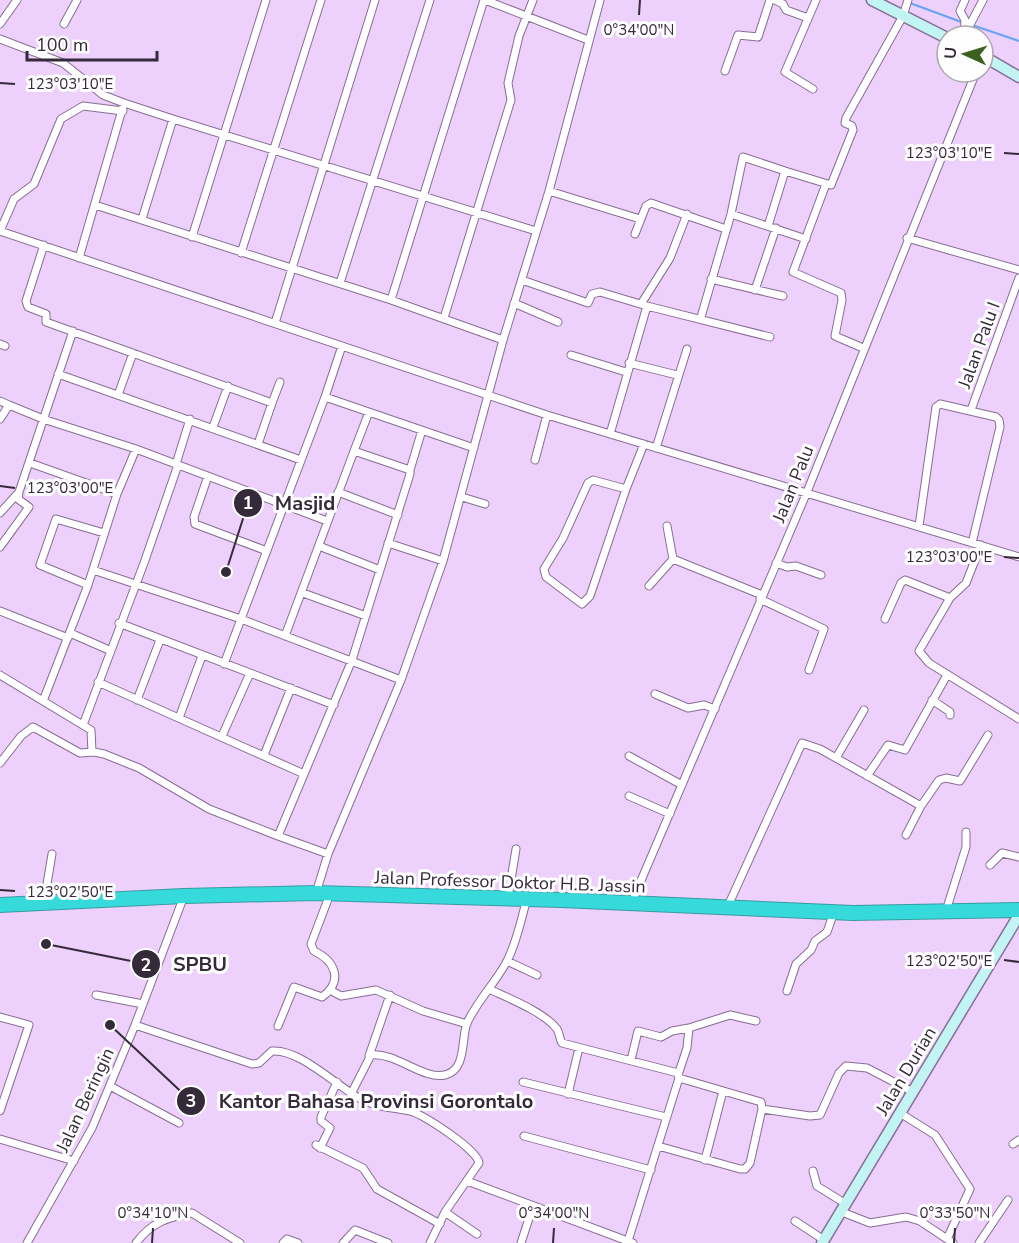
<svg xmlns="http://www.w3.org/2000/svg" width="1019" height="1243" viewBox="0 0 1019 1243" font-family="'Nunito Sans',sans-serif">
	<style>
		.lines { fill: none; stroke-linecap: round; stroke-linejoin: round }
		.stream { stroke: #66a5f5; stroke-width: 2 }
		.street-casing { stroke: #876e94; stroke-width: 9 }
		.secondary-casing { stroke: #876e94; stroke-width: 13 }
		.highway-casing { stroke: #369ca2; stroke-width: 16 }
		.street { stroke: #fff; stroke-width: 7 }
		.secondary { stroke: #c3f4f4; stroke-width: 10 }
		.highway { stroke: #37dada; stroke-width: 14 }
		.ticks { fill: none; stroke: #352a3a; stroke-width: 2 }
		.labels { text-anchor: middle; stroke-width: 6; stroke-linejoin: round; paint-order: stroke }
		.street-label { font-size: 18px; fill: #352a3a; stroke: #fefefe }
		.ticks-label { font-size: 15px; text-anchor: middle; fill: #352a3a; stroke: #fefefe; stroke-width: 6; stroke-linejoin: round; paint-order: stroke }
		.leader { fill: none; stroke: #352a3a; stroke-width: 2 }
		.callout-dot { fill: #352a3a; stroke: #fefefe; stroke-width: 2 }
		.mark-label { font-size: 18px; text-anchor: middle; font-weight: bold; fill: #fff }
		.callout-label { font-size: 20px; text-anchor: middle; font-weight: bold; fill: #352a3a; stroke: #fefefe; stroke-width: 6; stroke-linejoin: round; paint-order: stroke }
	</style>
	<rect width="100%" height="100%" fill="#edd0fb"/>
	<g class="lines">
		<path class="stream" d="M910 3 964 23
			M972 25 1019 41"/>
		<g class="street-casing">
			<path id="street" d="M485 0 588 40
				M775 0 783 4 786 10 808 18
				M0 24 17 0
				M64 24 77 0
				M964 34 965 20 960 11 965 0
				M964 36 983 0
				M0 39 63 63 103 95 124 103
				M725 71 738 35 758 37 770 0
				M813 89 785 72 816 0
				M123 111 83 106 61 119 34 184 14 199 0 231 547 415 1019 557
				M785 171 831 185 853 130 852 126 845 123 846 118 903 16 908 0
				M826 184 793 272 841 293 842 300 835 336 863 348
				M549 191 640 219
				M95 205 391 300 503 340
				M731 214 806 239
				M142 219 173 119 536 231
				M635 234 646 206 651 203 726 229
				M192 237 266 0
				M907 238 1019 270
				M44 245 26 301 28 307 46 314V322L272 403 280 382
				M241 253 321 0
				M79 258 124 103 173 119
				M711 279 783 296
				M522 280 588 303 592 294 600 292 647 306 610 434
				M340 283 430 0
				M755 290 776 228
				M391 300 484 0
				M514 303 558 322
				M641 304 670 258 687 214
				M647 306 770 337
				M701 317 731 214 743 157 785 171 768 226
				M444 318 511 100 508 83 519 36 533 0
				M275 323 375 0
				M0 344 5 346
				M342 346 325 397 474 448
				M571 355 626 372
				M629 363 677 375
				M58 374 301 460
				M118 395 133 353
				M0 401 9 405 0 419
				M9 405 43 419 136 449 327 521
				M971 410 1019 278
				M213 427 228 386
				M258 444 272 403
				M656 448 687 349
				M535 460 547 415
				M30 463 117 494 136 449
				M176 464 190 419
				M410 470 422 430
				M208 476 194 517 195 524 267 551
				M593 480 626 489 590 596 582 604 546 577 544 569 563 538 588 483Z
				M626 489 644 444
				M338 492 398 515
				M462 497 485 504
				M0 513 19 492
				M667 526 673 559 762 595
				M919 526 936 407 940 404 996 417 999 420 1000 427 972 543
				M388 543 443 561
				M981 545 966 583 950 598 919 651 929 663 1019 719
				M319 546 380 570
				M0 547 29 507 18 499 19 492 73 331
				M776 563 787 567 796 566 821 575
				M93 570 241 619 401 680
				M88 585 40 565 56 519 104 533
				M649 586 673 559
				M303 593 366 616
				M760 599 824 629 809 670
				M0 611 68 638
				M885 619 901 583 905 580 950 598
				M119 623 334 705
				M70 633 109 650
				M285 636 354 451
				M224 664 325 397
				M0 675 91 730 92 752
				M98 682 304 774
				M655 694 688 708 704 705 715 709
				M137 700 160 640
				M932 700 950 712V715
				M43 701 88 585 117 494
				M179 718 202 656
				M83 725 144 563 178 465
				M222 736 250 673
				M264 755 291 688
				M629 756 682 785
				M836 758 864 710
				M0 763 21 736 33 727 80 753 94 752 104 754 139 768 209 809 278 836 352 660 410 474V470L354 451 369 412
				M867 776 888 745 905 750 947 675
				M629 796 670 814
				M921 806 939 780 946 778 960 781 988 735
				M278 836 328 854
				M990 865 1002 853 1019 857
				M316 893 328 854 401 680 443 561 503 340 549 191 600 0
				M508 898 516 849
				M44 902 52 854
				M631 904 807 492 976 72
				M727 908 802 743 820 749 921 806 906 835
				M946 911 966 847V832
				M507 961 537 975
				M489 989C508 998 544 1012 557 1029 560 1034 559 1038 562 1043L678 1073 679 1078 628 1241
				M330 990 341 996 376 990 423 1011 467 1024
				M787 991 796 964 811 950 815 941 827 932 834 912
				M96 995 143 1004
				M0 1017 29 1025 0 1111
				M135 1025 252 1064 259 1063 272 1051C301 1049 337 1087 361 1099 378 1108 392 1107 410 1111 424 1115 478 1150 479 1163L445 1212 430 1243
				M278 1026 294 987 322 997C344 981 335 961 314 951L311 944 330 894
				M369 1056 390 995
				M631 1060 638 1031 661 1037 672 1031 689 1028
				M678 1075 687 1048 689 1028 730 1015 756 1021
				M523 1082 666 1117
				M110 1086 179 1123
				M351 1094 371 1055C396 1052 423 1080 445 1075 467 1070 461 1038 467 1023 477 1001 496 982 507 961 517 942 521 919 527 899
				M568 1094 579 1048
				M762 1109 810 1116 820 1115 839 1073 846 1066 867 1068 913 1092
				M900 1113 935 1135 970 1189 947 1239
				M524 1136 651 1170
				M0 1139 74 1161
				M1013 1144 1019 1140
				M316 1145 363 1168 377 1189 440 1224
				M658 1146 740 1169H745L750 1163 762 1109 761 1102 679 1078
				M320 1148 330 1128 321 1121V1117L337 1082
				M705 1160 723 1091
				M813 1171 817 1186 846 1204
				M467 1181 633 1243
				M445 1212 477 1234
				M842 1212 870 1223 906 1217 920 1221 953 1243
				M795 1221 824 1240
				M27 1243 92 1128 135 1025 184 896
				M136 1243C151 1223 167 1217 192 1213L240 1243
				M283 1243 287 1239 298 1243
				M343 1243 355 1230 388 1243
				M521 1243 533 1206
				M979 1243 1008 1200"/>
		</g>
		<g class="secondary-casing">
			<path id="secondary" d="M872 0 947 38
				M983 56 1019 77
				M822 1243 1019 915"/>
		</g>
		<g class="highway-casing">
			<path id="highway" d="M0 905 184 896 316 893 561 900 853 913 1019 910"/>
		</g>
		<use href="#street" class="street"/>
		<use href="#secondary" class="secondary"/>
		<use href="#highway" class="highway"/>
	</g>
	<path class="ticks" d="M639 15 640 0M0 83 15 84M1004 153 1019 154M0 486 15 488M1004 557 1019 558M0 890 15 891M1004 960 1019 962M152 1243 153 1228M553 1243 554 1228M954 1243 955 1228"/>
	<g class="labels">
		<g class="street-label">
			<text transform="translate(979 345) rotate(-70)" y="6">Jalan Palu I</text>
			<text transform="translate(793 484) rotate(-68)" y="6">Jalan Palu</text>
			<text transform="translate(510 882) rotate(2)" y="6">Jalan Professor Doktor H.B. Jassin</text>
			<text transform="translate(906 1071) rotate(-59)" y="6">Jalan Durian</text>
			<text transform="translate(85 1100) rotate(-65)" y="6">Jalan Beringin</text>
		</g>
	</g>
	<g class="ticks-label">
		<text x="639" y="35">0°34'00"N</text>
		<text x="70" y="89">123°03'10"E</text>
		<text x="949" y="158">123°03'10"E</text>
		<text x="70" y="493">123°03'00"E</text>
		<text x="949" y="562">123°03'00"E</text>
		<text x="70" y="897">123°02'50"E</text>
		<text x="949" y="966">123°02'50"E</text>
		<text x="153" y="1218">0°34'10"N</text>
		<text x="554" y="1218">0°34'00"N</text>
		<text x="955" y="1218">0°33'50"N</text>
	</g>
	<path class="leader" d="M226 572L248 503M46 944L146 964M110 1025L191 1101"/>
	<g class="callout-dot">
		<circle cx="226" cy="572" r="6"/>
		<circle cx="46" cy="944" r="6"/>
		<circle cx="110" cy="1025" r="6"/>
		<circle cx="248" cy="503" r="15"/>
		<circle cx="146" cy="964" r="15"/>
		<circle cx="191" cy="1101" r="15"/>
	</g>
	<g class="mark-label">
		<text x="248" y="509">1</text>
		<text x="146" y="971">2</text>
		<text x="191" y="1107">3</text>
	</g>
	<g class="callout-label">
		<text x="305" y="510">Masjid</text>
		<text x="200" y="971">SPBU</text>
		<text x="376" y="1108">Kantor Bahasa Provinsi Gorontalo</text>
	</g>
	<g transform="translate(965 54) rotate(274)"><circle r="28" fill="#fefefe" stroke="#aea9b0" stroke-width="1.5"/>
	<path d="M0-4.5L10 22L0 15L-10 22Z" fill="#3a621e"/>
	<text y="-9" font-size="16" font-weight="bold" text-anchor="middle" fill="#352a3a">U</text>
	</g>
	<path d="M27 51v9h130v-9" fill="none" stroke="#352a3a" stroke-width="3"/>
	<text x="36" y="51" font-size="18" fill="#352a3a" stroke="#fefefe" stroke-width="4.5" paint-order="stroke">100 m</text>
</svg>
